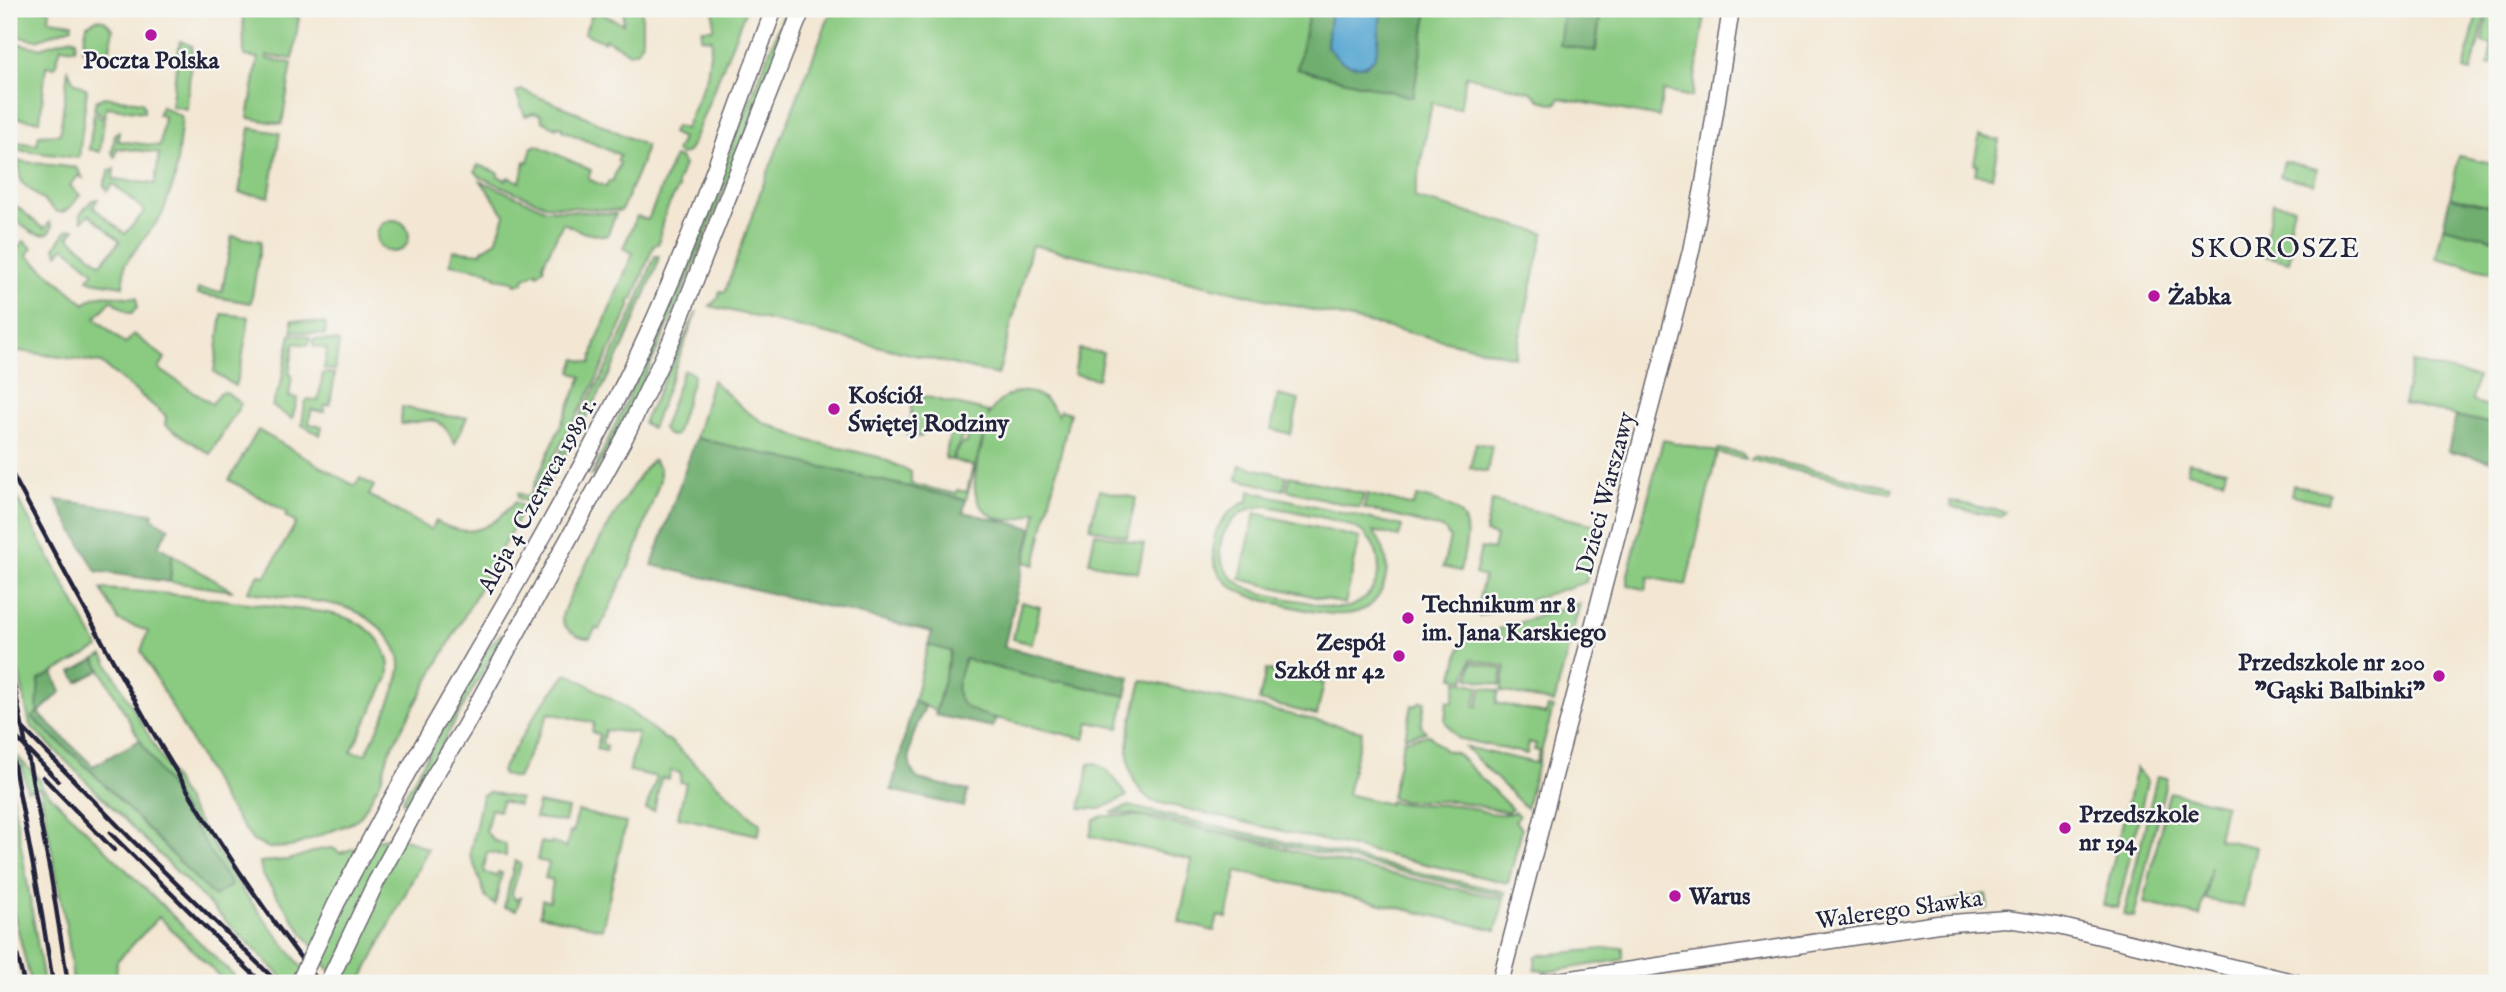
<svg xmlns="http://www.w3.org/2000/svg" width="2506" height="992" viewBox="0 0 2506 992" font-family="'IM FELL English',serif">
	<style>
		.green { fill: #8aca81; stroke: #56765e; stroke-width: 2; fill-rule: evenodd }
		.forest { fill: #6fae6f; stroke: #486855; stroke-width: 2 }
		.water { fill: #59a7d2; stroke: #3e6486; stroke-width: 2 }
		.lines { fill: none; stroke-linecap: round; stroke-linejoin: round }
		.secondary-casing { stroke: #6b6770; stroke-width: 19 }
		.secondary { stroke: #fff; stroke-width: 16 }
		.rail { stroke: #22223b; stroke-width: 4.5 }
		.secondary-bridge-casing { stroke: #6b6770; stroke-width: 19; stroke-linecap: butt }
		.secondary-bridge { stroke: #fff; stroke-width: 16 }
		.poi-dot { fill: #b5179e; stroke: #f6f6f2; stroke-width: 2.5 }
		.labels { text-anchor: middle; stroke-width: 5; stroke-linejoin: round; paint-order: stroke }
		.poi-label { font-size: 24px; font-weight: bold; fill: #22223b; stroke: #f6f6f2; text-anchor: start }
		.street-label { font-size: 24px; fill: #22223b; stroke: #f6f6f2 }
		.quarter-label { font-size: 28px; letter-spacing: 2px; fill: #22223b; stroke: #f6f6f2 }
	</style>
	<rect width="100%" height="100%" fill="#f6f6f2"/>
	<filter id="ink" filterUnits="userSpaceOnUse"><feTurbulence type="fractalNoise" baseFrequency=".0143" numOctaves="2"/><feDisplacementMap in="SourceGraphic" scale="14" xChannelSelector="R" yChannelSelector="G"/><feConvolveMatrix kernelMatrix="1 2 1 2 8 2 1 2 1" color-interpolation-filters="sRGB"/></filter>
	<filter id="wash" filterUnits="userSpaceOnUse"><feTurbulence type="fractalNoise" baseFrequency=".00686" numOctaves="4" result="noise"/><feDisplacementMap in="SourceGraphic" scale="28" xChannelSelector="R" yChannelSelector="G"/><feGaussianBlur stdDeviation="1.57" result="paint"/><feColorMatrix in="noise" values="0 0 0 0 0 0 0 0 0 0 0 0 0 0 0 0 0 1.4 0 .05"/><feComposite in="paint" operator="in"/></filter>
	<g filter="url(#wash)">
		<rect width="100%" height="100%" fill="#f3e7d3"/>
		<path class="green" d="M9 9H50L49 20 72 23V27L37 40 9 35Z
			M243 9C265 9 278 13 299 17L293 59 267 56V59L292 63 282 124 248 118 258 58 244 56Z
			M624 9H642V41L638 50 630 53 605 39 604 42 584 33 594 10 623 24Z
			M714 9H746L691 147 688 152 681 155 676 152 682 138 672 133 675 126 685 129 707 76 712 39 701 38 702 29H713Z
			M786 9H791L778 50C721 195 670 341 593 476H591L661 328Z
			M832 9H1310L1297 69 1413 97 1428 9H1522L1564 16 1596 51 1601 9H1706L1692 97 1663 91 1659 117 1560 98 1556 104 1540 100 1531 92 1466 76 1460 109 1432 103 1414 198 1544 233 1515 357 1032 245 998 375 710 306 718 298 720 291 725 292 761 190Z
			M2478 9H2487L2471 72 2464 70Z
			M2489 9H2497V23L2493 42 2497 43V61L2490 65H2488L2492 45 2482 42Z
			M97 19 104 20 113 29 109 54 82 50 87 24Z
			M71 38 76 40 75 49 61 47 55 67 46 66 40 121 9 117V42L40 48Z
			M180 41 192 46 187 109 171 106Z
			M68 70 74 82 87 89 79 158 9 149V141L37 145 39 135 60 134Z
			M522 90 578 113 646 146 641 165 621 211 545 205 480 177 475 171 478 165 498 173V176L506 180 508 177 520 182 525 161 528 162 532 147 537 145 591 170 588 179 606 187 609 181 612 182 620 163 617 161 620 155 562 130V127L557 126 556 128 542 121 541 115 534 113 525 116 516 92Z
			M104 97 142 102 144 106V112L106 107 105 117 94 109 96 101Z
			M161 106 182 117 175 179 162 215 125 264 123 286 92 281 88 279 94 272 65 247 58 254 55 247 67 230 75 229 69 237 101 264 120 241 89 214 82 221 80 214 92 200 98 199 93 207 125 234 145 211 113 184 107 191 104 185 109 171 114 169 113 179 155 184 159 153 117 148 115 157 112 153 115 134 119 131 118 141 160 146 164 116 158 115Z
			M94 113 104 120 100 152 89 149Z
			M250 128 280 133 269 197 239 193Z
			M1979 136 1999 140 1992 177 1975 174 1977 165 1974 164Z
			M2459 156 2497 164V207L2450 197Z
			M674 157 680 158 684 165 677 184 679 188C668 204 660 224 659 243L654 245 633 299 630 301V307L593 387 528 503 518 498V493L529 497 582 377 571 372 576 359 591 363 596 342 633 253 623 248 637 216 648 220Z
			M18 161 77 168 83 178 78 176 70 186 80 195C74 203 68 214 57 212L21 182Z
			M2284 161 2317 169 2314 184 2280 176Z
			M481 181 545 209 616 214 607 236 585 233 563 223 543 264 544 268 538 274 536 272 524 279 523 283 514 284V281L495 278V275L489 274V271L450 264 453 250 481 253 482 250 496 241 505 215Z
			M9 200 44 229 50 222 52 227 49 233C34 241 20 222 9 213Z
			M2273 203 2294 207 2288 233 2295 234 2289 262 2262 255Z
			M377 236a16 16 0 1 1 32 0a16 16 0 1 1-32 0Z
			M2443 227 2497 240V273L2436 258Z
			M232 236 261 241 251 303 197 294 198 289 222 292Z
			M9 240 17 248 24 241 32 248 27 255 85 304C98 290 119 297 137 298V308L132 313H128L112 300 95 318 125 344 134 334 165 358 159 369 212 404 220 393 226 392 241 404 210 454 165 425 166 416 101 363 20 351 9 356Z
			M655 256H659L656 268 624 345 603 387 531 514 528 512 604 373 633 312Z
			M697 311 652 428 643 423Z
			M222 314 249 317 242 361 235 386 214 372Z
			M292 320 326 324 325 335 292 331Z
			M291 334 310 337 309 345 294 343 289 374 292 375 289 397 298 398 292 419 272 406 281 383Z
			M313 339 339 342 335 370 324 369 327 349 313 346Z
			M1079 349 1103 353 1098 379 1074 374Z
			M2412 362 2477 377 2472 401 2497 409V425L2403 404Z
			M686 370 694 375 676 435 672 436 666 434 663 428 683 371Z
			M323 373 335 374 330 405H325L324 412 311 410 309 424 322 426 320 435 302 425 305 403 308 399 318 401Z
			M712 380 746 411 765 423 810 441 879 457 911 472V484L956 494 957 490 967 492 973 466 953 460 955 452 963 443H967L968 438 962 436C960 445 954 450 952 460L946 459 945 456 952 428 925 422 921 437 907 436 911 419V393L989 412 988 417C1004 384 1042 383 1058 416L1060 410 1070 413 1035 565 1025 562 1037 511C1024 519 1010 524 995 517 958 499 982 456 986 426L966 500 696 438Z
			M1278 395 1299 400 1291 434 1271 429Z
			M402 407C424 411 445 418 467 417L455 444C438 410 431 422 401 424Z
			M258 430 355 486 360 478 374 486 369 495 431 530 436 521C470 541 492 528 515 502L524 508 389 752 381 780 361 816 349 824 291 847 269 848 253 841 224 801 141 651 148 631 119 621 101 589C164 592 226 600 288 608 310 611 336 611 356 622 377 632 393 655 388 678L351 752 366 754C376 733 398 690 400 668 402 643 372 617 350 609 321 598 280 600 248 591L259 574 265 577 296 523 285 516 287 512 229 480Z
			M1663 440 1717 452 1718 449 1744 454 1746 459 1717 453 1686 585 1648 577 1646 590 1628 585V574Z
			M1476 443 1492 446 1487 472 1470 468Z
			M1754 456 1893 488 1891 493 1751 460Z
			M653 460 660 468V480L633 558 599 630 596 628 590 638C580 639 562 629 562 618 561 603 640 467 653 460Z
			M2189 462 2226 470 2224 480 2187 472Z
			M1240 465 1287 476 1284 490 1237 479Z
			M1290 476 1364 494 1360 508 1287 490Z
			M9 483 99 648 39 680 37 713 32 718 89 769 213 896 231 886 140 740 101 670 95 659 103 655 191 810 236 882 314 983H288L30 725 9 628Z
			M2293 485 2329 493 2327 503 2291 495Z
			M1099 490 1136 498 1127 537 1090 528Z
			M1250 491 1402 526 1399 537 1373 531C1384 545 1389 559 1386 576 1376 627 1329 615 1293 607 1258 599 1210 593 1213 545 1215 524 1229 509 1248 501ZM1268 506C1291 512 1344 519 1361 531 1389 552 1383 597 1348 607 1336 610 1323 606 1311 603 1289 598 1258 596 1239 583 1201 557 1225 506 1268 506Z
			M1367 494 1413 506 1417 496C1470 508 1473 520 1460 571L1443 567 1450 538 1444 529 1364 508Z
			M1492 501 1596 525 1599 530 1586 582 1479 616 1476 612 1484 577 1475 574 1481 548 1493 550 1496 536 1485 533Z
			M1950 501 2005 512 2001 517 1951 507Z
			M1255 513 1360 538 1345 604 1240 579Z
			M1095 533 1144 544 1138 573 1089 562Z
			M172 554 179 559 233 591 170 582Z
			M1021 602 1040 607 1032 644 1013 639Z
			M1580 603 1554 703 1501 691 1506 667 1471 659 1465 680 1453 677 1460 648 1468 639Z
			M501 634 503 636 408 804 402 801 487 649Z
			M928 645 951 651 936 711 914 701Z
			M964 659 1055 683 1059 681 1126 696 1119 728 1089 722 1085 739 974 713C947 699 957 682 964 659Z
			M1472 662 1503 669 1500 685 1469 678Z
			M1266 670 1324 683 1317 715 1259 701Z
			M570 674 623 706 665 739 669 740 761 825 758 835 678 817 686 783 680 782 681 773 671 771 669 779 661 778 654 811 646 809 657 777 629 771 638 733 605 730 602 744 607 746 606 751 596 749 600 735 592 732 594 723 549 713 517 778 503 775 501 771 538 710 566 675Z
			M1142 680 1362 731 1347 794 1389 804 1390 801C1412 807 1433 803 1456 805 1475 807 1496 819 1515 812L1519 816 1515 821 1522 829 1508 883 1152 801C1111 772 1133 719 1142 680Z
			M1457 681 1479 686 1474 707H1477L1482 687 1499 691 1496 703 1546 714 1548 707 1553 708 1526 808 1465 747 1536 763 1539 751 1534 750 1536 744 1529 742 1527 754 1457 738 1445 721 1447 701 1453 702Z
			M1421 701 1425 702 1421 726 1426 732 1405 737 1412 705 1415 706Z
			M1429 735 1444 750 1456 753 1512 809 1507 812 1455 801H1403L1391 797 1404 740Z
			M9 748 40 780 42 787 241 983H215L220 977 159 917 117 961 116 983H73L68 937 40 788 27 790 22 766 9 769Z
			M1096 763 1110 773 1127 796 1101 809 1080 808 1089 764Z
			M2136 768 2147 782 2118 908 2103 905Z
			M9 774 44 983H31L9 894Z
			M2157 776 2167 778 2134 917 2124 915Z
			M489 792 520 799 518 805 502 801 499 811 491 809 486 832 495 841 506 844V856L487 852 484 869 485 873 497 876 498 872 502 873 495 905 486 898 470 853 482 796Z
			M2169 792 2225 805 2218 839 2256 847 2243 907 2205 899 2211 867 2200 916 2144 903Z
			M538 803 568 809 565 822 535 818Z
			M1128 806 1505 892V896C1414 875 1323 853 1232 834 1192 826 1152 813 1111 813Z
			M578 811 626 823 602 929 540 915 542 900 550 901 553 880 545 878 549 863 537 860 541 842 550 844 551 842 566 848 570 832H573Z
			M1102 816H1137L1267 844 1328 860 1504 899 1496 930 1237 871 1227 918 1218 916 1214 931 1179 922 1192 860 1090 836 1094 820Z
			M394 837 408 840 428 849 360 983H338L262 874 260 862 288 860 322 849 333 848 340 853C359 848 374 838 394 837Z
			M515 861 521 864 512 894 515 900 521 897 516 910 504 907Z
			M1986 894 1988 908 1986 909H1964L1934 914 1933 905Z
			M1623 947V959L1621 960 1546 972 1535 969V957L1540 955Z"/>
		<path class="forest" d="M1310 9H1331L1327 46C1339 61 1346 66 1365 66L1379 39 1378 18 1383 9H1428L1413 97 1297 69Z
			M1522 9H1601L1595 51 1559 45 1563 16Z
			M2450 197 2497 207V240L2443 227Z
			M2456 416 2497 425V462L2448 451Z
			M696 438 966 500 963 512 1032 528 1004 647 1130 677 1126 696 1059 681 1055 683 965 659C950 698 955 708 996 718L993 727 935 715 951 651 928 645 932 632 652 565Z
			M56 500 153 513 152 518 169 528 158 546 172 554 170 582 96 571Z
			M95 659 101 670 78 682 72 672Z
			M53 673 61 692 38 713 93 766 140 740 231 885 214 897 89 769 32 717 37 713 39 680Z
			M914 701 925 707C916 726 899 762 918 779L968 791 964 807 891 790Z"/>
		<path class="water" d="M1331 9H1383C1374 27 1387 65 1359 66 1343 66 1337 58 1327 46Z"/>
	</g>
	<g filter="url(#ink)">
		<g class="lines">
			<g class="secondary-casing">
				<path id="secondary" d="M390 803C469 663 553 526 625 382 685 262 727 134 774 9
					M328 983 376 882 434 776 464 728 625 437 671 341 802 9
					M1500 983 1691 251 1704 183 1731 9
					M1545 983 1938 924 2006 919 2058 926 2297 983"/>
			</g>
			<use href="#secondary" class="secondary"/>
			<path class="rail" d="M9 468C104 645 195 825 320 983
				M9 658 51 877 68 983
				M9 714 133 841 278 983
				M9 730 58 781
				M9 739 39 897 53 983
				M43 777 114 850
				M110 833 262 983
				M9 922 24 983"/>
			<g class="secondary-bridge-casing">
				<path id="secondary-bridge" d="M299 983 336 904 390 803"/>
			</g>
			<use href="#secondary-bridge" class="secondary-bridge"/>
		</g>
	</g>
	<g class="poi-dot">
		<circle cx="151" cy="35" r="7"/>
		<circle cx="2154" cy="296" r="7"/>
		<circle cx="834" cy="409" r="7"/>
		<circle cx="1408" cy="618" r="7"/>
		<circle cx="1399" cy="656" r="7"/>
		<circle cx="2439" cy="676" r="7"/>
		<circle cx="2065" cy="828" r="7"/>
		<circle cx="1675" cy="896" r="7"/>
	</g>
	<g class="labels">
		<g class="poi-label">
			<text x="151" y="68" text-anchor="middle">Poczta Polska</text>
			<text x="2168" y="304">Żabka</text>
			<text x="848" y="403">Kościół<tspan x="848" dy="28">Świętej Rodziny</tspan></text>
			<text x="1422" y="612">Technikum nr 8<tspan x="1422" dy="28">im. Jana Karskiego</tspan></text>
			<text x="1385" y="650" text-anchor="end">Zespół<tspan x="1385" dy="28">Szkół nr 42</tspan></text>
			<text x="2425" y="670" text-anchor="end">Przedszkole nr 200<tspan x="2425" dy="28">"Gąski Balbinki"</tspan></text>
			<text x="2079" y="822">Przedszkole<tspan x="2079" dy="28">nr 194</tspan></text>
			<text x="1689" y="904">Warus</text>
		</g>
		<g class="street-label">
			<text transform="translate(1605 493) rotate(-75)" y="8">Dzieci Warszawy</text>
			<text transform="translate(537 495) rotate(-61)" y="8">Aleja 4 Czerwca 1989 r.</text>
			<text transform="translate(1899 909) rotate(-8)" y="8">Walerego Sławka</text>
		</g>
		<g class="quarter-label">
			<text x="2276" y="257">SKOROSZE</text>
		</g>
	</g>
	<rect width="2506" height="992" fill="none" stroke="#f6f6f2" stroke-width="35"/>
</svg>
